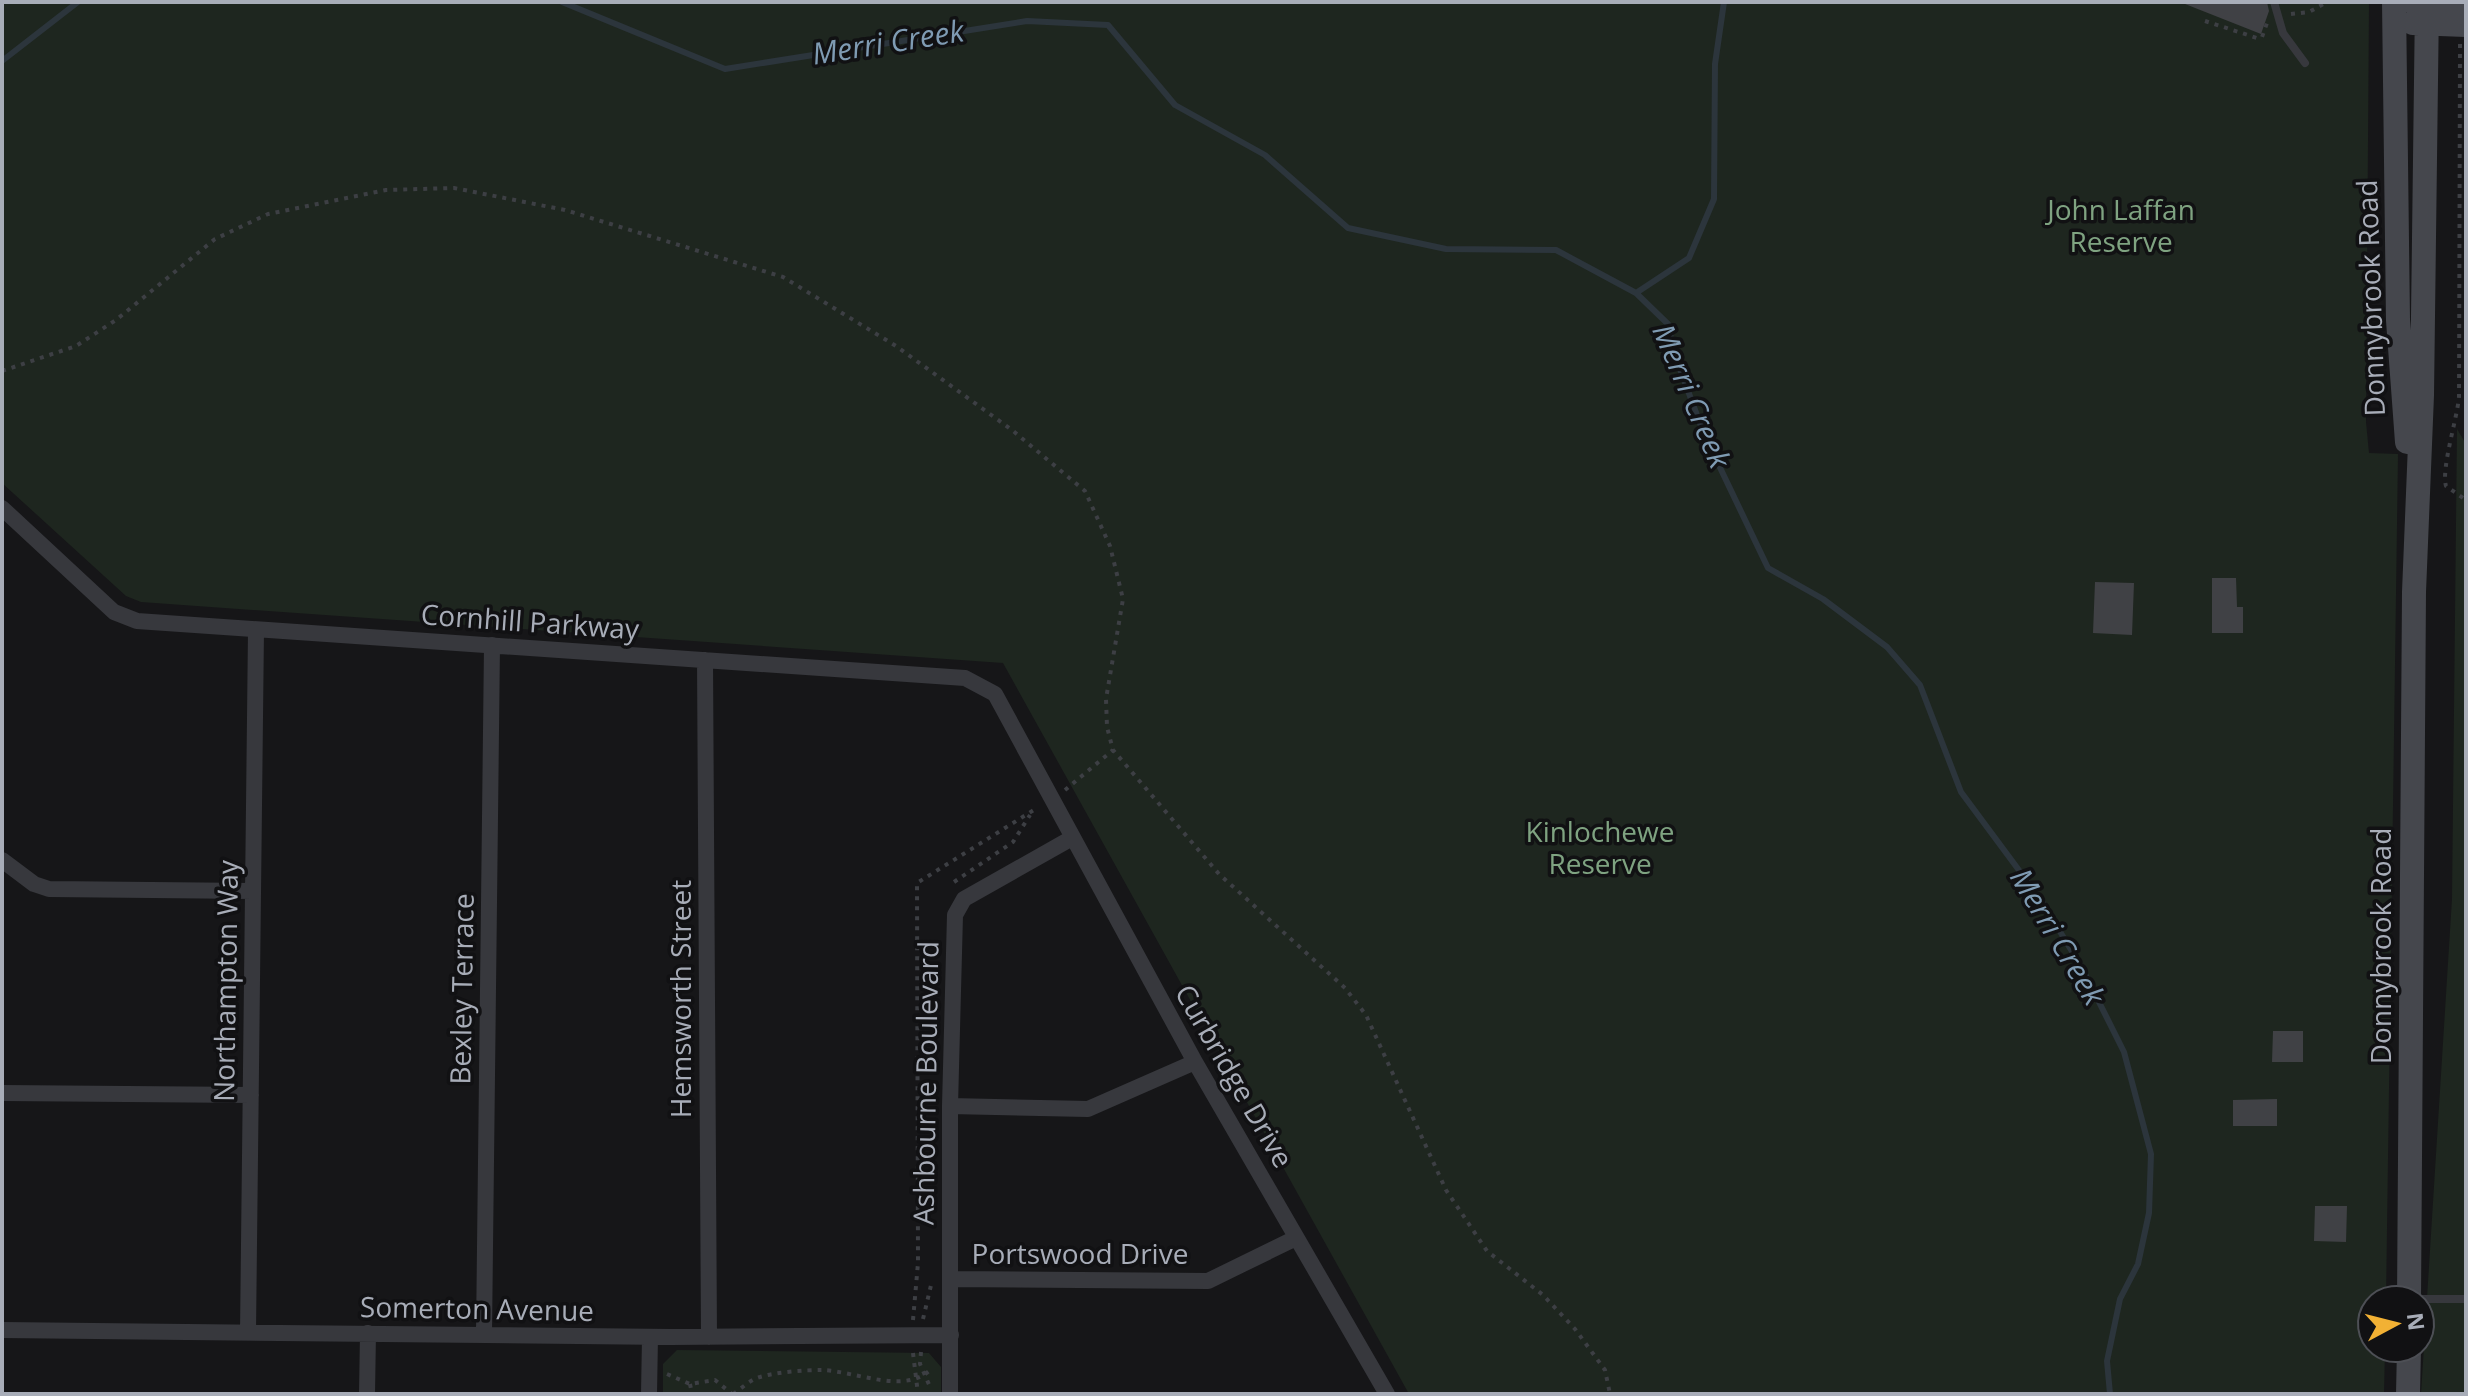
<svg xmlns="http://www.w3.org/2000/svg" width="2468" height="1396" viewBox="0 0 2468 1396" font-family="'Open Sans',sans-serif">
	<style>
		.green { fill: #1e261f }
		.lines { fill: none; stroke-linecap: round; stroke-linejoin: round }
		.stream { stroke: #2c353c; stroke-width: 6 }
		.building { fill: #404145 }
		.path { stroke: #3d3f44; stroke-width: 4; stroke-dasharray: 4 6; stroke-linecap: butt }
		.lane { stroke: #37383d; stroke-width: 8 }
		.street { stroke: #37383d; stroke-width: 16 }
		.secondary { stroke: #45474d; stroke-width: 24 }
		.labels { text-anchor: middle; stroke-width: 7; stroke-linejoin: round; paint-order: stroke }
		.park-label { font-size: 28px; fill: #7fa381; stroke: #111113 }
		.street-label { font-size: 28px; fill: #a8adb8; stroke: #111113 }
		.water-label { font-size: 30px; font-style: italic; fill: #7f9bb3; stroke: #111113 }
	</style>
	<rect width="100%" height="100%" fill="#161618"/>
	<path class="green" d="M2 2H2369L2366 422 2369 453 2398 454 2386 1300H2372V1348H2385L2384 1394H1409L1003 663 141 602 126 596 2 483Z
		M2457 429 2466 444V1394H2421L2452 899Z
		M677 1350 929 1353 941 1367V1394H663V1364Z"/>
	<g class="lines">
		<path class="stream" d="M562 2 725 69 1027 21 1108 25 1175 105 1265 155 1348 228 1446 249 1556 250 1636 293 1668 324 1674 353 1704 434 1768 568 1823 599 1887 647 1920 685 1961 792 2041 900 2082 968 2124 1052 2151 1154 2149 1213 2138 1264 2120 1299 2107 1361 2110 1394
			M2 61 78 2
			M1636 293 1689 258 1714 199 1715 64 1724 2"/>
	</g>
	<path class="building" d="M2180 2H2267L2269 11 2261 34Z
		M2212 578H2236L2237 607H2243V633H2212Z
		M2095 582 2134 583 2132 635 2093 633Z
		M2273 1031H2303V1062H2272Z
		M2277 1099V1126H2233V1100Z
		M2315 1206H2347L2346 1242 2314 1241Z"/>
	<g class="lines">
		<path class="path" d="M2291 14 2309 12 2327 2
			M2205 21 2257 38 2262 37 2267 23
			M2460 44 2459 397C2457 419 2441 469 2446 486L2466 500
			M2 371 76 346 116 320 215 239 268 214 386 190 454 188 565 210 783 277 896 346 1012 430 1085 491 1110 546 1123 599 1106 699 1107 727 1113 750 1219 874 1345 988 1366 1015 1446 1190 1487 1251 1543 1295 1575 1329 1605 1370 1610 1394
			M1065 790 1113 750
			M954 882 1013 842 1030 815
			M923 1319 932 1281
			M913 1320 918 1263 917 883 1037 808
			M921 1352 920 1364 931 1389
			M913 1353 918 1394
			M667 1374 690 1384 715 1380 732 1394
			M690 1384 692 1394
			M733 1394C741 1389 751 1379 760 1377 777 1372 804 1370 822 1370 855 1371 907 1396 932 1368"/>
		<path class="lane" d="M2274 2 2283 33 2305 63
			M2414 1299H2466"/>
		<path class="street" d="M2 508 114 612 137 621 965 678 995 694 1195 1062 1387 1394
			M705 660 709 1337
			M2 860 34 884 49 889 253 891
			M2 1093 251 1095
			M950 1106 1088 1109 1195 1062
			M950 1279 1208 1281 1296 1238
			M2 1330 671 1337 951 1335
			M248 1332 256 630
			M484 1334 492 645
			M367 1394 368 1333
			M649 1394 650 1337
			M950 1394V1106L955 915 964 899 1072 838"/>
		<path class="secondary" d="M2394 2 2398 320 2407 442
			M2412 2 2466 3
			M2413 23 2466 25
			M2409 1300 2414 592 2422 395 2427 2
			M2408 1394 2409 1348"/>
	</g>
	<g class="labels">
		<g class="park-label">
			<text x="2121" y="220">John Laffan<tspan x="2121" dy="32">Reserve</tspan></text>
			<text x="1600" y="842">Kinlochewe<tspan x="1600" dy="32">Reserve</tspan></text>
		</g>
		<g class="street-label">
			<text transform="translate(2371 298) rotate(-92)" y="10">Donnybrook Road</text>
			<text transform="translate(530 622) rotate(4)" y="10">Cornhill Parkway</text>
			<text transform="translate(2381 946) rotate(-90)" y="10">Donnybrook Road</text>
			<text transform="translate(226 981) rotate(-89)" y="10">Northampton Way</text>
			<text transform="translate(462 989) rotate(-89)" y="10">Bexley Terrace</text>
			<text transform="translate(681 999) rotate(-90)" y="10">Hemsworth Street</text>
			<text transform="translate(1234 1076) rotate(60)" y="10">Curbridge Drive</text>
			<text transform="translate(926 1083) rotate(-89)" y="10">Ashbourne Boulevard</text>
			<text x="1080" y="1264">Portswood Drive</text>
			<text transform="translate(477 1309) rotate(1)" y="10">Somerton Avenue</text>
		</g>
		<g class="water-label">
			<text transform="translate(888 43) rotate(-9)" y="10">Merri Creek</text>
			<text transform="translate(1691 396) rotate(67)" y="10">Merri Creek</text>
			<text transform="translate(2057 937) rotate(59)" y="10">Merri Creek</text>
		</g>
	</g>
	<rect width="2468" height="1396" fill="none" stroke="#a8adb8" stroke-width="8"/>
	<g transform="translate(2396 1324) rotate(83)"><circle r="38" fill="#111113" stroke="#4d4f55" stroke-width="2"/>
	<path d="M0-6L14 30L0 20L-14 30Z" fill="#f2b134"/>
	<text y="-12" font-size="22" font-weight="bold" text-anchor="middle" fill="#a8adb8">N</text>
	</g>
</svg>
